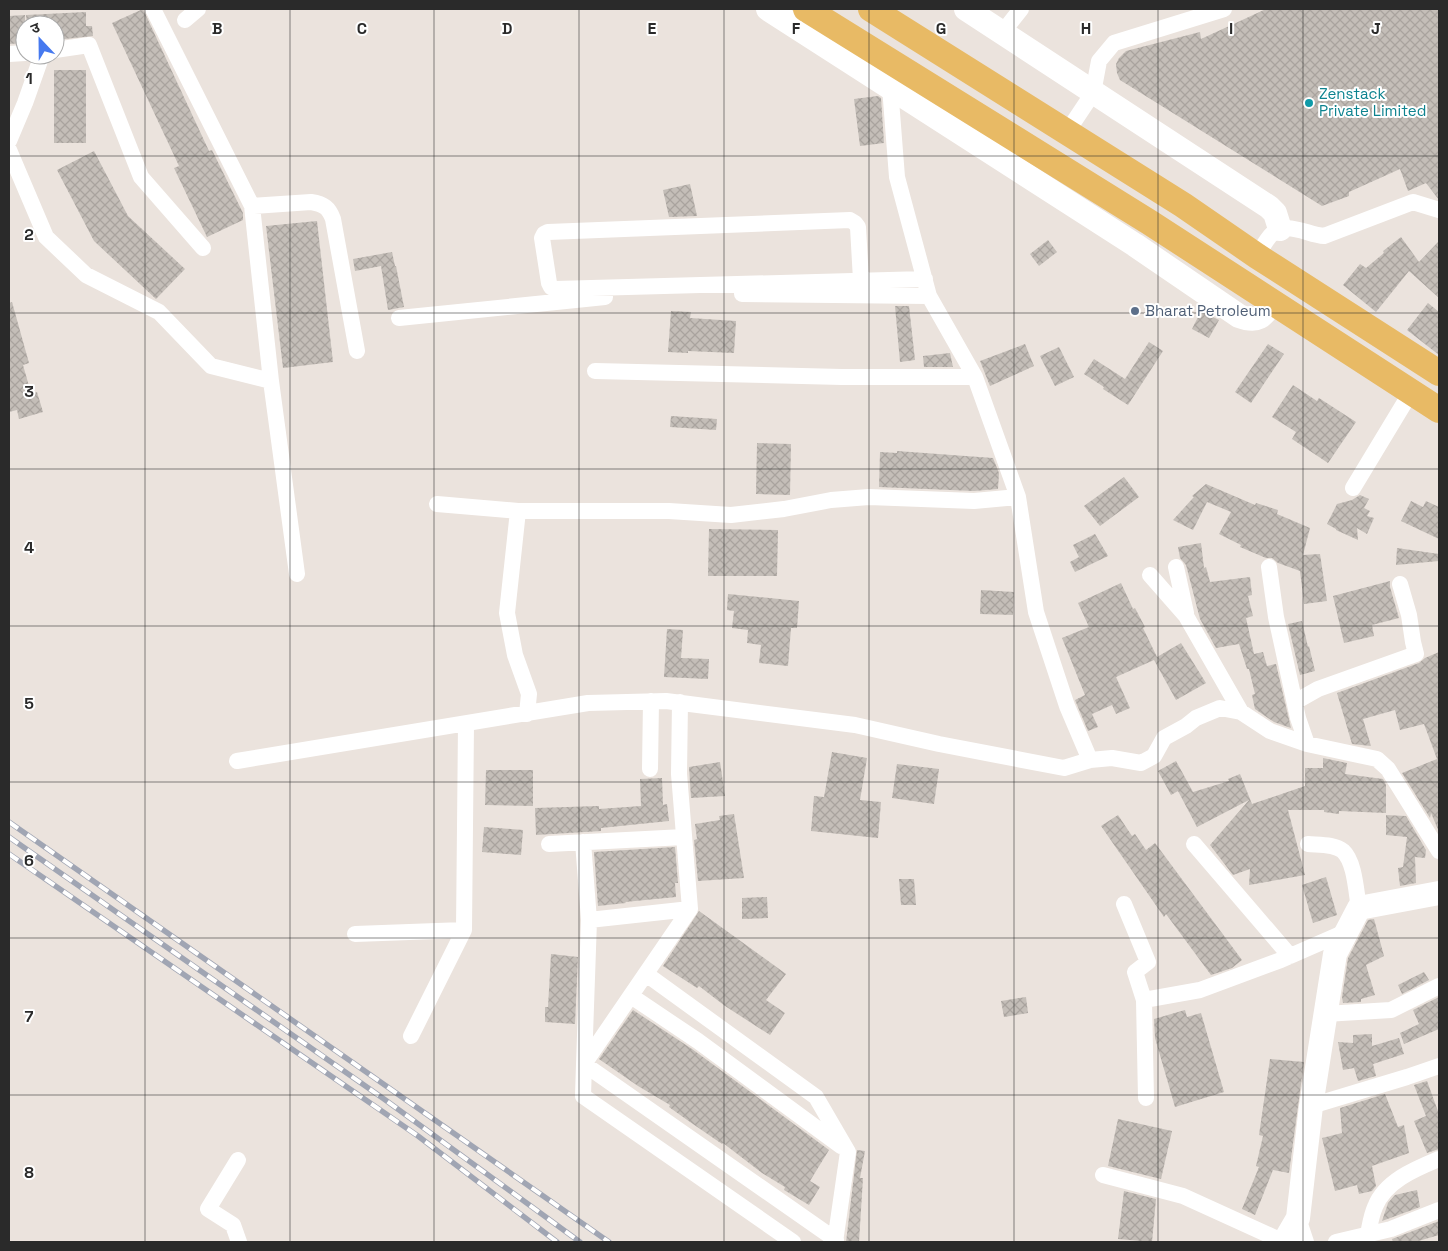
<svg xmlns="http://www.w3.org/2000/svg" width="1448" height="1251" viewBox="0 0 1448 1251" font-family="'Space Grotesk','Noto Sans Devanagari',sans-serif">
	<style>
		.building { fill: url(#building-cross-hatch) }
		.lines { fill: none; stroke-linecap: round; stroke-linejoin: round }
		.street { stroke: #fff; stroke-width: 16 }
		.secondary { stroke: #fff; stroke-width: 24 }
		.primary { stroke: #e8ba65; stroke-width: 26 }
		.rail-casing { stroke: #a0a5b3; stroke-width: 5.5 }
		.rail { stroke: #fff; stroke-width: 4; stroke-dasharray: 11; stroke-linecap: butt }
		.grid { fill: none; stroke: #2a2a2a; stroke-width: 1; stroke-opacity: 0.55 }
		.culture-dot { fill: #0f9aa8; stroke: #fff; stroke-width: 2 }
		.service-dot { fill: #5c6f8a; stroke: #fff; stroke-width: 2 }
		.labels { text-anchor: middle; stroke-width: 4; stroke-linejoin: round; paint-order: stroke }
		.culture-label { font-size: 15px; fill: #0d838f; stroke: #fff; text-anchor: start }
		.service-label { font-size: 15px; fill: #4e5e75; stroke: #fff; text-anchor: start }
		.grid-label { font-size: 16px; text-anchor: middle; font-weight: bold; fill: #2a2a2a; stroke: #fff; stroke-width: 4; stroke-linejoin: round; paint-order: stroke }
	</style>
	<defs>
		<pattern id="building-cross-hatch" width="8" height="8" patternUnits="userSpaceOnUse" patternTransform="scale(1.25)"><rect width="8" height="8" fill="#c4beb8"/><path d="M0 0l8 8M0 8l8-8" fill="none" stroke="#a9a39e"/></pattern>
	</defs>
	<rect width="100%" height="100%" fill="#ebe3dd"/>
	<path class="building" d="M143 9 209 151 212 150 243 213V220L207 237 174 168 179 166 112 23Z
		M1266 9H1439V200L1426 183 1408 191 1400 169 1349 192V196L1322 206 1120 80 1117 73 1116 64 1119 58 1126 51 1200 32 1201 39Z
		M86 12V26H92L93 36 55 40V25H27L26 15Z
		M25 15V43L9 44V16Z
		M54 70H86V143H54Z
		M878 96 881 98 884 143 860 146 854 99Z
		M94 151 128 216 185 269 156 299 94 241 57 170Z
		M690 184 697 216 669 217 663 190Z
		M317 221 333 362 283 368 266 226Z
		M1401 237 1419 262 1439 241V298L1409 271 1376 312 1343 285 1360 264 1366 268 1384 253 1383 251Z
		M1048 240 1057 252 1039 266 1030 254Z
		M392 252 395 266H396L404 307 388 310 381 266 355 271 353 259Z
		M12 302 29 363 23 365 31 393 37 392 43 412 19 419 17 410 9 412V303Z
		M1428 303 1439 312V355L1407 330Z
		M895 306H909L915 360 900 362Z
		M671 311 691 312 690 318 736 321 734 353 688 351V353L668 352Z
		M1201 311 1219 320 1209 338 1192 329Z
		M1149 342 1163 351 1128 405 1103 389 1104 387 1084 374 1094 359 1125 379Z
		M1025 344 1034 366 990 386 980 361Z
		M1268 344 1284 354 1251 403 1235 392Z
		M1059 347 1074 377 1055 386 1040 356Z
		M950 353 953 367H924L923 356Z
		M1293 385 1317 401 1319 398 1356 422 1328 463 1292 439 1296 432 1272 417Z
		M671 416 717 419 716 430 670 427Z
		M757 443 791 444 790 495 756 494Z
		M897 451 993 458 999 473 998 489 974 491 879 487 880 452 897 453Z
		M1124 477 1139 497 1100 526 1084 506Z
		M1206 484 1255 505 1256 503 1278 510 1277 514 1310 528 1303 555 1320 554 1327 601 1304 604 1300 571 1278 563 1272 558H1266L1240 547 1241 545 1219 534 1231 512 1207 502 1193 530 1173 520 1194 497 1192 496Z
		M1360 495 1369 499 1364 508 1370 511 1367 516 1374 518 1367 534 1357 528 1358 540 1336 530V529L1327 524 1337 504 1352 500Z
		M1411 501 1423 507 1426 501 1439 507V539L1401 521Z
		M709 529 778 530 777 576H708Z
		M1095 534 1108 556 1075 572 1070 562 1079 557 1073 545Z
		M1201 543 1204 568 1206 567 1210 582 1250 577 1252 595 1248 596 1253 616 1246 618 1254 654 1263 652 1267 666 1276 664 1291 728 1274 722 1255 709 1252 695 1255 694 1249 669H1247L1239 644 1216 648 1200 619 1186 565 1180 558 1178 547Z
		M1397 548 1439 554V561L1396 565Z
		M1390 581V587L1399 618 1372 625 1374 636 1344 643 1333 596Z
		M1121 583 1133 609 1135 608 1145 627 1143 628 1157 657 1181 643 1206 683 1176 700 1154 660 1116 677 1130 708 1116 714 1112 705 1092 714 1098 727 1088 731 1075 700 1085 695 1062 638 1089 627 1078 603Z
		M981 590 1014 592 1013 615 980 614Z
		M728 594 799 601 797 628H791L788 666 759 663 761 645 747 643 748 630 732 628 734 611 727 610Z
		M1302 621 1308 647 1309 646 1315 671 1300 675 1288 624Z
		M667 629 683 630 681 658 709 659 708 679 664 677Z
		M1439 652V832L1431 813 1430 818 1402 773 1437 759 1424 724 1400 730 1395 710 1363 719 1371 746 1352 744 1337 693 1419 663 1425 658Z
		M832 752 867 758 860 800 881 802 878 838 811 831 814 796 824 797Z
		M1323 758 1347 763 1345 774 1383 779 1386 785V813L1339 811V814L1324 812V810H1288L1305 875 1249 885 1250 869 1233 875 1210 845 1249 800 1197 827 1178 791 1171 795 1158 771 1176 761 1193 792 1229 781 1228 779 1240 774 1252 804 1305 786V768H1323Z
		M720 762 725 796 691 798 689 767Z
		M897 764 939 769 934 804 892 798Z
		M486 770H533V806L485 805Z
		M662 778 663 805 667 804 669 821 601 828V831L536 835 535 808 599 806V809L641 806 640 779Z
		M734 814 744 878 698 881 694 840 697 839 695 824 720 820 719 816Z
		M1118 815 1132 836 1135 834 1146 850 1155 843 1242 960 1232 968 1211 975 1166 914 1164 917 1101 826Z
		M1386 815 1406 816 1426 850 1425 858 1415 857 1416 883 1400 886 1398 868 1403 867 1407 837 1386 835Z
		M484 827 523 830 521 855 482 852Z
		M675 847 678 883H675L676 897 625 902 626 903 598 906 594 852Z
		M1326 877 1337 915 1313 923 1302 885Z
		M899 879H914L916 905H901Z
		M767 897 768 918 742 919V898Z
		M699 911 786 974 766 1000 785 1013 770 1035 725 1006 699 986 697 988 663 966Z
		M1374 919 1384 956 1366 965 1375 995 1361 999V1002L1343 1003 1342 997 1348 958 1368 920Z
		M551 954 578 957 575 1024 545 1022V1007H548Z
		M1424 972 1429 980 1402 994 1398 985Z
		M1026 997 1028 1013 1004 1017 1001 1001Z
		M1439 997V1029L1404 1044 1400 1033 1419 1024 1413 1010Z
		M633 1010 692 1049 829 1150 810 1181 820 1187 809 1205 784 1190 785 1187 762 1173 723 1143 722 1144 690 1122 669 1107 670 1105 638 1086 599 1059Z
		M1185 1010 1187 1017 1201 1013 1224 1092 1175 1107 1155 1038 1154 1019Z
		M1372 1034V1046L1399 1038 1404 1054 1373 1064 1376 1076 1358 1081 1354 1068 1343 1070 1338 1042 1353 1043V1035Z
		M1270 1059 1304 1062 1289 1173 1273 1170 1255 1215 1242 1209 1259 1167 1256 1166 1263 1136 1259 1135Z
		M1427 1081 1439 1114V1149L1427 1153 1414 1121 1426 1116 1414 1085Z
		M1385 1094 1398 1127 1404 1125 1409 1153 1372 1166 1376 1186 1372 1191 1359 1194 1357 1185 1335 1191 1322 1138 1342 1133 1340 1108Z
		M1118 1119 1172 1131 1161 1179 1108 1166Z
		M857 1150 865 1151 860 1178H863L859 1242H846Z
		M1417 1190 1420 1207 1382 1221 1388 1203 1395 1195Z
		M1124 1191 1156 1199 1152 1242 1118 1239Z
		M1439 1221V1235L1415 1242H1393L1392 1239Z"/>
	<g class="lines">
		<path class="street" d="M153 9 252 206 271 381 297 574
			M185 20 198 9
			M1003 32 1021 9
			M55 50 89 45 141 177 203 248
			M9 54 25 53
			M890 87 897 177 929 296 975 377 1018 497 1036 612 1067 706 1090 760
			M1067 132 1093 93 1099 61 1114 43 1224 9
			M9 141 25 103 42 55
			M9 150 46 237 86 275 159 312 211 366 271 381
			M252 206 311 202C324 204 329 208 333 219L357 351
			M1257 256C1261 249 1265 242 1270 236 1285 219 1307 235 1324 236L1413 202 1439 210
			M861 280 858 227 855 223 850 220 548 232 544 234 542 238 549 283 551 287 555 289 925 279
			M742 294 929 296
			M399 318 605 297
			M595 371 842 377H975
			M1353 488 1411 392
			M437 504 518 511H669L731 515 784 509 831 500 869 497 974 501 1018 497
			M518 511 507 613 515 655 529 694 527 714
			M1176 567 1186 613
			M1269 567 1276 617 1298 718 1307 744
			M1150 575 1186 616 1241 712 1270 731 1307 744 1377 759 1388 769 1439 851
			M680 702 679 774 690 909 584 1064 583 1096 793 1242
			M1295 702 1318 689 1416 654 1413 642 1409 615 1400 584
			M237 761 588 703 666 701 855 725 939 744 1064 768 1090 760 1112 758 1141 763 1154 756 1164 738 1186 726 1196 718 1220 708 1241 712
			M650 769 651 701
			M583 842 589 920
			M549 844 684 837
			M1194 844 1290 956
			M1308 844C1319 845 1335 844 1343 851 1355 862 1356 892 1359 908
			M1124 904 1148 962 1135 972 1144 1000 1146 1098
			M690 909 589 920 584 1064 836 1240
			M355 934 464 930
			M646 974 816 1097 848 1152 835 1242
			M631 996 698 1041 841 1146
			M1144 1000 1200 990 1281 960 1345 932
			M1325 1014 1391 1010 1439 986
			M411 1036 464 930 466 724
			M1311 1106 1407 1077 1439 1066
			M238 1160 208 1209 233 1225 239 1242
			M1103 1175 1183 1196 1284 1242
			M1298 1218 1306 1242
			M1368 1234C1370 1225 1371 1216 1375 1207 1385 1181 1415 1169 1439 1159
			M1336 1242 1391 1229 1439 1210"/>
		<path class="secondary" d="M768 9 1135 245 1239 316C1258 323 1263 317 1272 302
			M966 9 1269 207 1275 213 1280 229
			M1284 1242 1298 1218 1311 1106 1335 954 1359 908 1439 893"/>
		<path class="primary" d="M806 9 1149 222 1439 410
			M871 9 1183 205 1257 256 1439 373"/>
		<g class="rail-casing">
			<path id="rail" d="M9 822 609 1242
				M9 837 384 1099 580 1242
				M9 854 418 1136 557 1242"/>
		</g>
		<use href="#rail" class="rail"/>
	</g>
	<path class="grid" d="M145 9V1242M290 9V1242M434 9V1242M579 9V1242M724 9V1242M869 9V1242M1014 9V1242M1158 9V1242M1303 9V1242M9 156H1439M9 313H1439M9 469H1439M9 626H1439M9 782H1439M9 938H1439M9 1095H1439"/>
	<circle class="culture-dot" cx="1309" cy="103" r="5"/>
	<circle class="service-dot" cx="1135" cy="311" r="5"/>
	<g class="labels">
		<g class="culture-label">
			<text x="1319" y="99">Zenstack<tspan x="1319" dy="17">Private Limited</tspan></text>
		</g>
		<g class="service-label">
			<text x="1145" y="316">Bharat Petroleum</text>
		</g>
	</g>
	<g class="grid-label">
		<text x="217" y="34">B</text>
		<text x="362" y="34">C</text>
		<text x="507" y="34">D</text>
		<text x="652" y="34">E</text>
		<text x="796" y="34">F</text>
		<text x="941" y="34">G</text>
		<text x="1086" y="34">H</text>
		<text x="1231" y="34">I</text>
		<text x="1376" y="34">J</text>
		<text x="29" y="84">1</text>
		<text x="29" y="240">2</text>
		<text x="29" y="397">3</text>
		<text x="29" y="553">4</text>
		<text x="29" y="709">5</text>
		<text x="29" y="866">6</text>
		<text x="29" y="1022">7</text>
		<text x="29" y="1178">8</text>
	</g>
	<rect width="1448" height="1251" fill="none" stroke="#2a2a2a" stroke-width="20"/>
	<g transform="translate(40 40) rotate(338)"><circle r="24" fill="#ffffff" stroke="#aaaaaa"/>
	<path d="M0-4L9 19L0 12L-9 19Z" fill="#4679ef"/>
	<text y="-8" font-size="14" font-weight="bold" text-anchor="middle" fill="#2a2a2a">उ</text>
	</g>
</svg>
